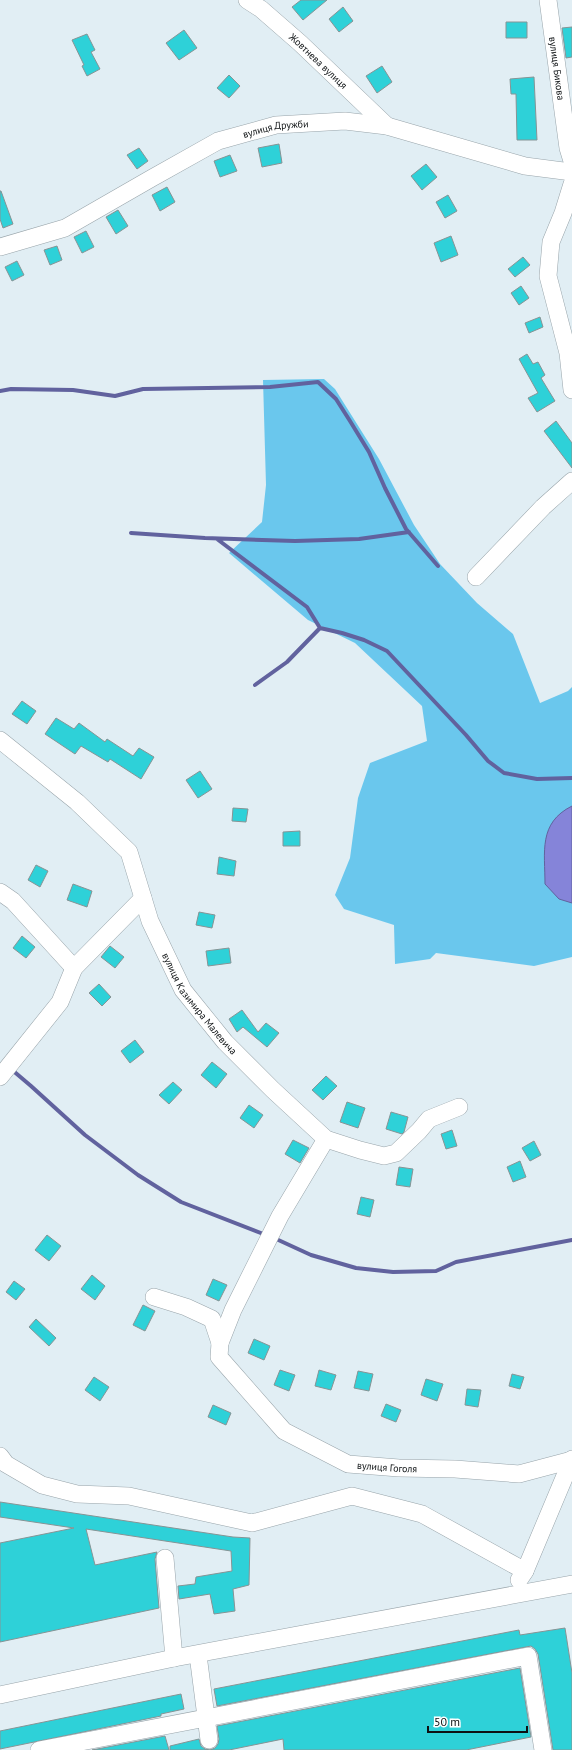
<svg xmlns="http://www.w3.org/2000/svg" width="572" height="1750" viewBox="0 0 572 1750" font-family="'PT Sans',sans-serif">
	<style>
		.green { fill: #6ac7ed }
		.water { fill: #8584d9; stroke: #61629e }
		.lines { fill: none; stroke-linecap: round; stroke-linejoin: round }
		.stream { stroke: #61629e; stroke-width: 4 }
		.building { fill: #2ed1d8; stroke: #869495 }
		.minor-casing { stroke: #98a4aa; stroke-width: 18 }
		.minor { stroke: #fff; stroke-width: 17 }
		.labels { text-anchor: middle; stroke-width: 3; stroke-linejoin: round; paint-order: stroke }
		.street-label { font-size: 10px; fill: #0d1113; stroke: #fff }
	</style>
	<rect width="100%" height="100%" fill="#e1eef4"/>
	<path class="green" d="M324 379 335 389 379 459 414 525 440 564 477 603 513 634 540 703 568 691 572 687V957L534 966 436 953 430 959 395 964 394 925 344 909 335 895 350 858 358 798 370 763 427 741 422 706 355 643 308 620 229 553 262 522 266 485 263 380Z"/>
	<path class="water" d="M572 806V903L559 899 545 884C545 852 538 823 572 806Z"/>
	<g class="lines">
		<path class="stream" d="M0 391 11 389 73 390 115 396 143 389 270 387 318 382 336 399 350 421 369 452 385 488 406 529 438 566
			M131 533 205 538 295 541 359 539 409 532
			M217 539 307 607 320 628
			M255 685 287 662 320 628 342 633 364 640 387 651 466 735 488 761 504 773 537 779 572 778
			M11 1069 31 1086 85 1135 138 1175 181 1202 266 1235
			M274 1238 311 1255 356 1268 393 1272 436 1271 456 1262 572 1240"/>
	</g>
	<path class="building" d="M301 0H327L303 20 292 7Z
		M343 7 353 21 339 32 329 19Z
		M506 22H527V38H506Z
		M572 27V57L566 58 562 28Z
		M184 30 197 48 179 60 166 43Z
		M87 34 95 50 91 52 100 69 87 76 82 66 84 65 72 40Z
		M382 66 392 82 377 93 366 76Z
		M229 75 240 86 229 98 217 88Z
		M534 77 537 140H517L516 94H511L510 79Z
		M279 144 282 163 262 167 258 148Z
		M139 148 148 161 137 169 127 155Z
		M230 155 237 171 220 177 214 161Z
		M426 164 437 177 422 190 411 176Z
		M167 187 175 202 160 211 152 195Z
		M0 191H1L13 224 3 228 0 219Z
		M448 195 457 211 445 218 436 202Z
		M118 210 128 226 116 234 106 217Z
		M86 231 94 247 82 253 74 237Z
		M451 236 458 255 441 262 434 243Z
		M57 246 62 260 50 265 44 250Z
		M523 257 530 265 515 277 508 269Z
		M17 261 24 275 12 281 5 267Z
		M521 286 529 298 519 305 511 293Z
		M540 317 543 327 529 333 525 323Z
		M527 354 533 364 538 362 545 375 541 378 555 401 537 412 528 398 538 393 519 359Z
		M556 421 572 443V468L544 431Z
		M22 701 36 711 27 724 12 714Z
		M56 718 74 729 79 723 105 742 107 739 133 756 139 748 154 757 141 779 110 759 108 762 81 746 75 754 45 734Z
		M200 771 212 789 198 798 186 780Z
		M233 808 248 809 246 822 232 821Z
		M300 831V846H283V832Z
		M219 857 236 861 234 876 217 874Z
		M36 865 48 871 40 887 28 880Z
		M73 884 92 891 87 907 67 900Z
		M199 912 215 915 212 928 196 925Z
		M22 936 35 947 26 958 13 948Z
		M110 946 124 957 115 968 101 957Z
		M229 948 231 963 208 966 206 951Z
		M99 984 111 997 102 1006 89 993Z
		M242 1010 258 1032 266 1023 279 1033 267 1047 243 1027 237 1032 229 1019Z
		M135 1040 144 1052 130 1063 121 1051Z
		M212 1062 227 1074 216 1088 201 1075Z
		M326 1076 337 1086 323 1100 312 1090Z
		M173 1082 182 1090 169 1104 159 1095Z
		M347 1102 365 1108 358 1128 340 1122Z
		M249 1105 263 1115 254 1128 240 1118Z
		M391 1112 408 1117 404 1132 402 1134 386 1129Z
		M452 1130 457 1146 446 1149 441 1134Z
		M293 1140 309 1148 300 1163 285 1154Z
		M534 1141 541 1155 530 1161 522 1148Z
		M520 1161 526 1177 513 1182 507 1167Z
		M399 1167 413 1169 410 1187 396 1185Z
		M361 1197 374 1200 370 1217 357 1214Z
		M47 1235 61 1246 49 1261 35 1250Z
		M92 1275 105 1286 95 1300 81 1289Z
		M213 1279 227 1285 219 1301 206 1295Z
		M14 1281 25 1289 16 1300 6 1292Z
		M143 1305 155 1311 145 1331 133 1325Z
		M36 1319 56 1338 49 1346 29 1327Z
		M254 1339 270 1346 264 1360 248 1353Z
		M280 1370 295 1375 289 1391 274 1385Z
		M319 1370 336 1375 331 1390 315 1386Z
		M358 1371 373 1374 369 1391 354 1388Z
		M512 1374 524 1377 520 1389 509 1386Z
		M94 1377 109 1387 100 1401 85 1390Z
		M426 1379 443 1384 437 1401 421 1395Z
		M467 1389 481 1390 478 1407 465 1405Z
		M386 1404 401 1410 396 1422 381 1416Z
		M213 1405 231 1413 226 1425 208 1417Z
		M0 1502 233 1537 250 1538 249 1585 233 1589 235 1611 214 1614 210 1594 179 1599 178 1586 195 1584 196 1577 232 1571 231 1551 86 1529 95 1565 157 1552 155 1559 159 1608 0 1642V1543L74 1528 0 1517Z
		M565 1628 572 1673V1750H553L538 1654 535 1649 531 1646 217 1706 214 1689 519 1630 520 1635Z
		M520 1668 531 1737 466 1750H284L283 1739 229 1750H170V1746L199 1739 201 1746 205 1749 210 1750 215 1748 218 1744 219 1739 217 1726Z
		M181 1694 184 1709 161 1714V1716L0 1749V1731Z
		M165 1736 169 1750H92Z"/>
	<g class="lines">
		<g class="minor-casing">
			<g id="minor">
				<path id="s1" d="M247 0 261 9 300 43 387 126"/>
				<path id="s2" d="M548 0 568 148 572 161"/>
				<path d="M572 184 563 213 551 242 548 276 568 353 572 390"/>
				<path id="s3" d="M0 247 65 228 152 178 218 141 276 125 345 121 387 126 525 166 572 172"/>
				<path d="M476 577 543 507 572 481"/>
				<path id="s4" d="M0 740 77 802 129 852 150 921 183 990 225 1042 273 1090 326 1139 360 1150 384 1156 396 1153 419 1131 429 1119 459 1107"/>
				<path d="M0 892 13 901 74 968"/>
				<path d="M0 1077 60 1002 74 968 143 898"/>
				<path id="s5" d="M326 1139 280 1216 233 1310 220 1343 219 1357 284 1431 348 1464 399 1468 455 1469 519 1474 572 1460"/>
				<path d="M154 1297 186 1307 212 1319 220 1343"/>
				<path d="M0 1456 6 1464 42 1485 77 1494 129 1496 252 1523 352 1496 422 1514 525 1571"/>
				<path d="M165 1558 174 1658"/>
				<path d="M519 1580 525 1571 572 1459"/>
				<path d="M198 1655 209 1740"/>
				<path d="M0 1695 174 1658 572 1584"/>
				<path d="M39 1750 528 1656 543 1750"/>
			</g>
		</g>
		<use href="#minor" class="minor"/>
	</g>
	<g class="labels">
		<g class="street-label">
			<text dy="4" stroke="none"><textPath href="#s1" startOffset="94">Жовтнева вулиця</textPath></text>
			<text dy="4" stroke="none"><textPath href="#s2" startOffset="69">вулиця Бикова</textPath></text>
			<text dy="4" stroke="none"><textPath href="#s3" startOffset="303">вулиця Дружби</textPath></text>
			<text dy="4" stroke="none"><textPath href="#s4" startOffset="340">вулиця Казимира Малевича</textPath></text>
			<text dy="4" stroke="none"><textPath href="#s5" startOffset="454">вулиця Гоголя</textPath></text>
		</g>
	</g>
	<path d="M428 1726v6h99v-6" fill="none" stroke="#0d1113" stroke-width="2"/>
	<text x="434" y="1726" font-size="12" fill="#0d1113" stroke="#ffffff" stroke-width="3" paint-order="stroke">50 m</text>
</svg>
